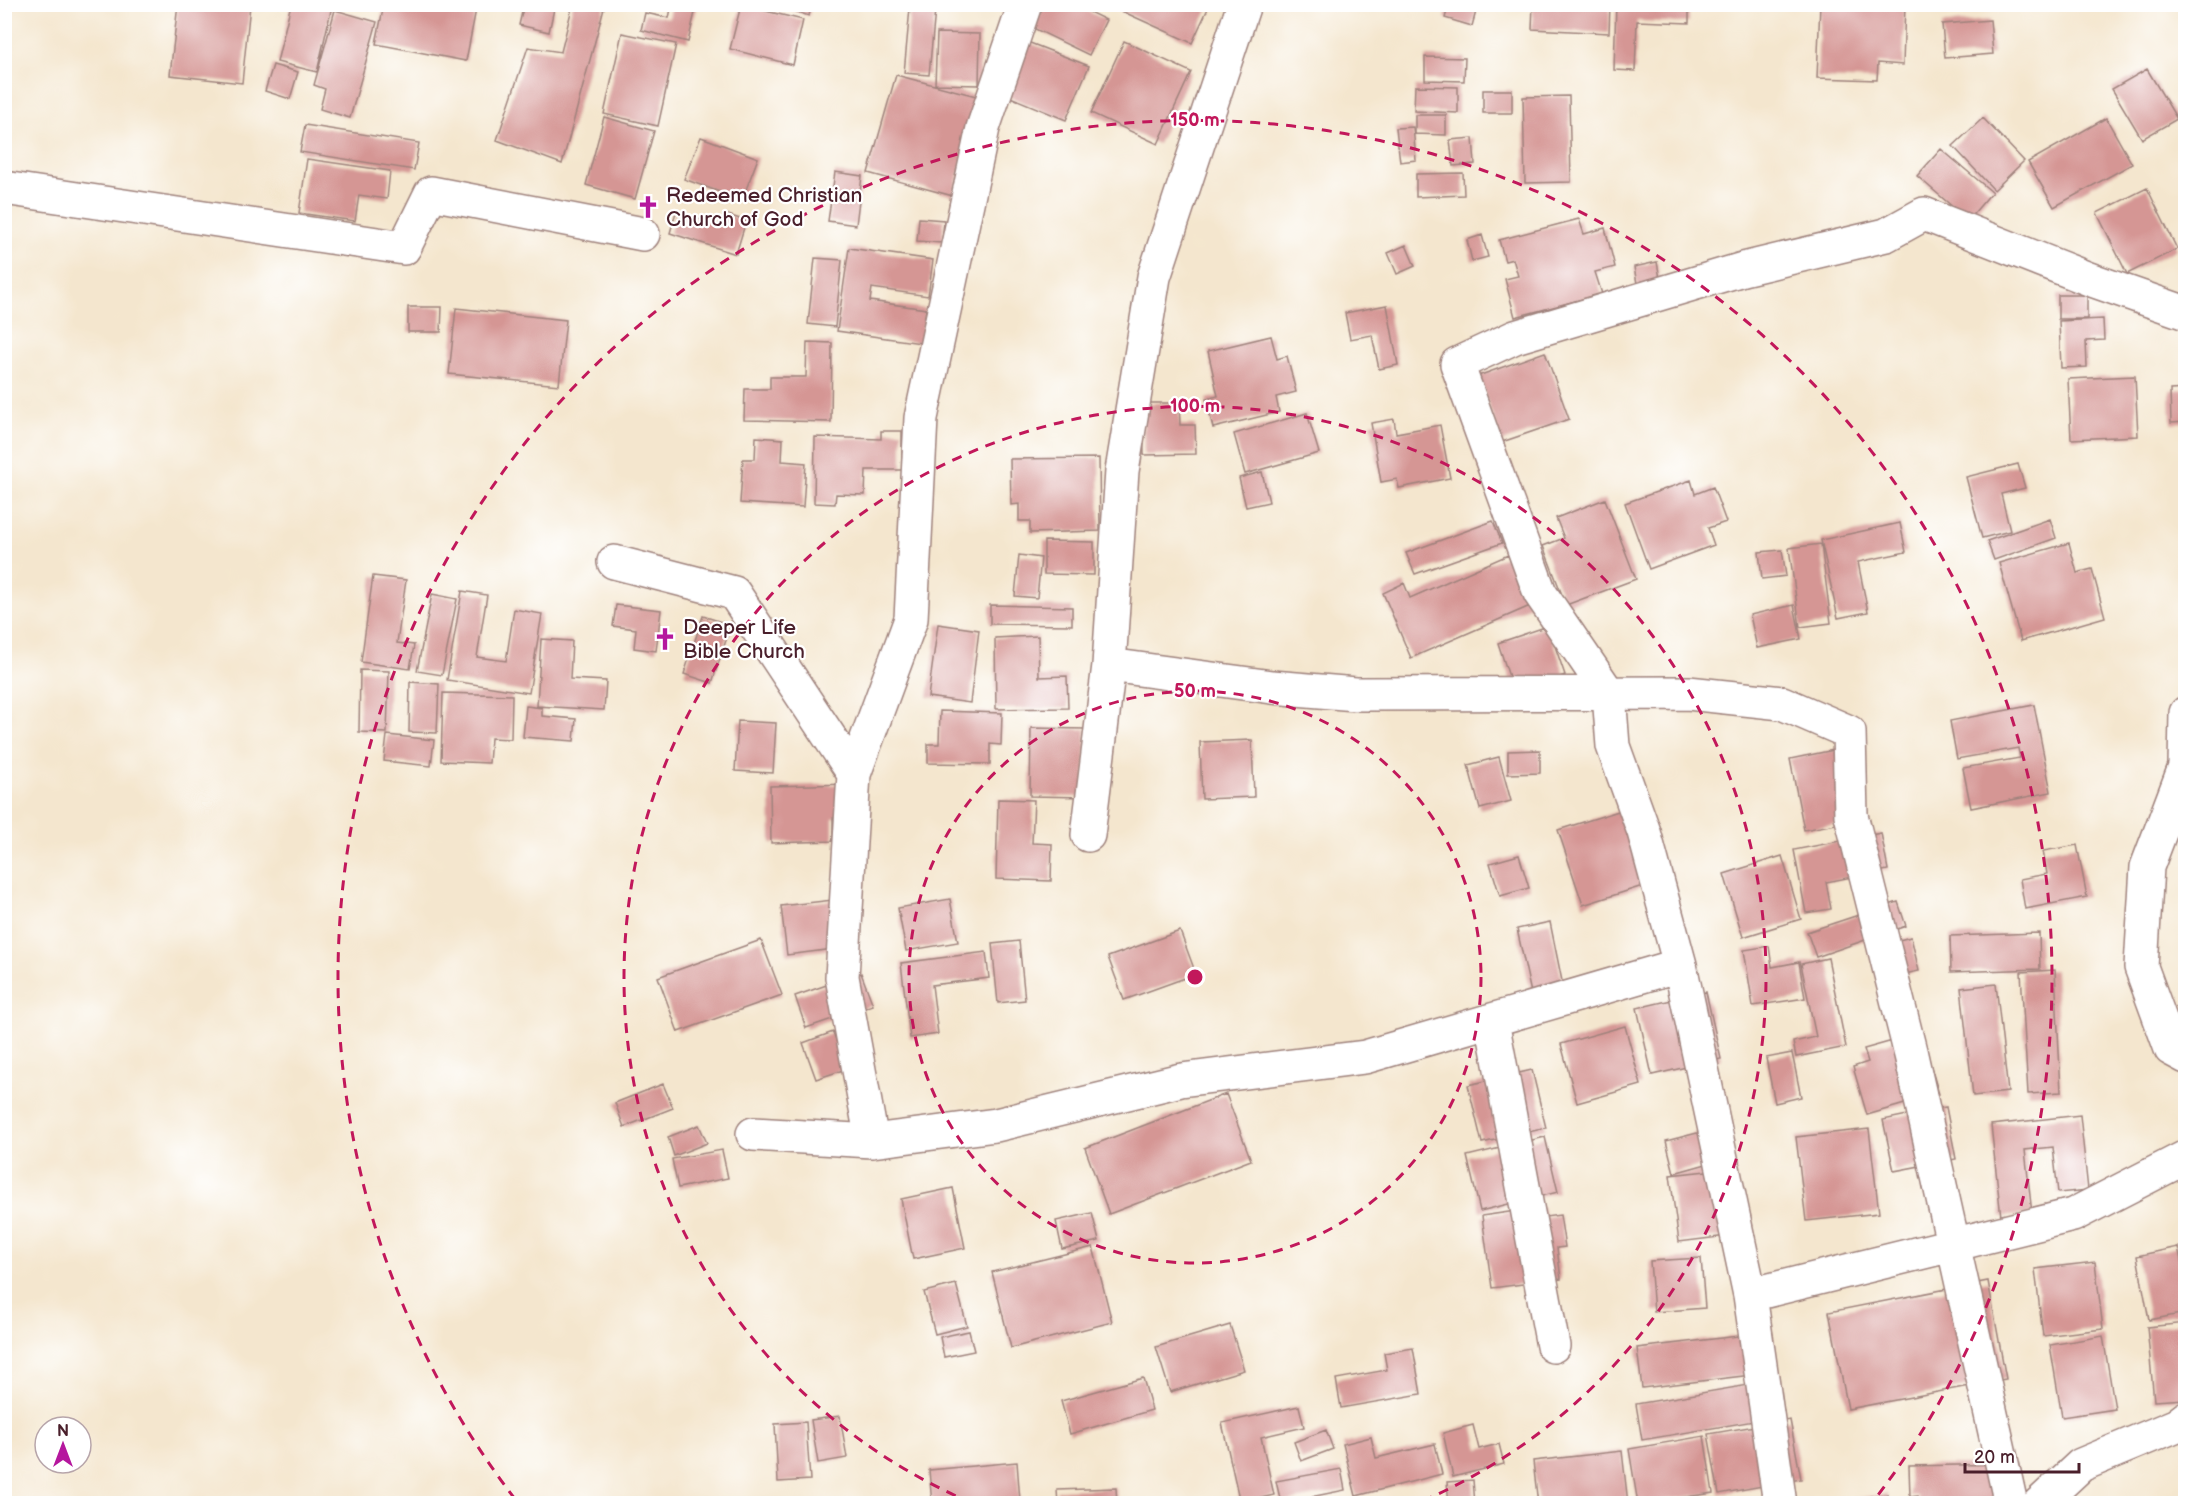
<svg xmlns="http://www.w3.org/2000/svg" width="2190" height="1508" viewBox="0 0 2190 1508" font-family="'Balsamiq Sans',sans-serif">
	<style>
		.building { fill: #d59694 }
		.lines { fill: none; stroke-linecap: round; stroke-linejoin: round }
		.street-casing { stroke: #9f827c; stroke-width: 36 }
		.street { stroke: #fff; stroke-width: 33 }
		.ring { fill: none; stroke: #c2185b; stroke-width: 3; stroke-dasharray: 10 8 }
		.labels { text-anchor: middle; stroke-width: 4.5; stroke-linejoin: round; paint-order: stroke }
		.poi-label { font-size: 21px; fill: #4a1f2b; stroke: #fff; text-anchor: start }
		.centre { fill: #c2185b; stroke: #fff; stroke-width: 3 }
		.ring-label { font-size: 18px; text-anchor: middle; font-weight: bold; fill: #c2185b; stroke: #fff; stroke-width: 4.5; stroke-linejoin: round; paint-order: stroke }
	</style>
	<rect width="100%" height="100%" fill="#fff"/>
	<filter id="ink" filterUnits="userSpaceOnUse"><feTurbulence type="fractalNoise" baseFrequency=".0167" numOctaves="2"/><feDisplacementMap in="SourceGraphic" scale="12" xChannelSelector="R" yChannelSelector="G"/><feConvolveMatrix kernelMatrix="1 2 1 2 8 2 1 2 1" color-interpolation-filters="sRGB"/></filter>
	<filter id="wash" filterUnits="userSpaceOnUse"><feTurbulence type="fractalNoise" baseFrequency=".008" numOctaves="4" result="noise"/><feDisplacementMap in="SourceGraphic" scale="24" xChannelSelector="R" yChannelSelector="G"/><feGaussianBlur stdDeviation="1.35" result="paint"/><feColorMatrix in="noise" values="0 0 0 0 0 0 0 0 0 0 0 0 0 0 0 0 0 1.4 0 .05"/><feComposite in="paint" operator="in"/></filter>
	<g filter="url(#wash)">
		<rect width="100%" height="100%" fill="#f4e6ce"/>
		<g id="blocks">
			<path class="building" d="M178 4 250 5 242 83 170 75Z
				M291 4 332 6 317 72 277 62Z
				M384 4H477L466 61 376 44Z
				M524 4H555L549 32 519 25Z
				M573 4H605L562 164 497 140 528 47 561 52Z
				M672 4H697L688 42 641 30 645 13 669 18Z
				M774 4H812L809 16Z
				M1044 4H1073L1106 20 1089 55 1033 28Z
				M1106 4H1210L1192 43Z
				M1449 4H1478L1472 26 1445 18Z
				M1533 4H1610L1609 33 1532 29Z
				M1616 4H1689V23L1637 21 1635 71 1614 70Z
				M1820 4H1905L1903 65 1878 63 1877 80 1817 78Z
				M741 5 803 20 793 65 730 49Z
				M910 8 935 10 929 75 904 73Z
				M335 10 377 22 350 118 320 109 325 89 314 85Z
				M1990 20 1993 54 1945 58 1942 24Z
				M622 33 676 44 658 126 604 114Z
				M937 33 980 34 979 85 935 84Z
				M1025 41 1089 66 1066 120 1003 94Z
				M1124 41 1191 72 1158 144 1091 113Z
				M1425 57 1465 58 1464 81 1425 80Z
				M273 65 298 72 290 99 265 91Z
				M2147 69 2177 119 2142 139 2112 89Z
				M896 75 980 97 953 196 868 173Z
				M1415 86 1458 87V113L1414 111Z
				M1483 90H1512V113H1483Z
				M1569 96 1571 182 1525 183 1523 97Z
				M1415 115H1446V135L1415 134Z
				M604 117 654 131 635 199 586 185Z
				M1983 118 2024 161 1994 190 1953 146Z
				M2106 118 2132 164 2054 207 2028 162Z
				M305 125 419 143 414 170 300 152Z
				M1413 127 1416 160 1400 162 1396 128Z
				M701 137 758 158 742 200 684 179Z
				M1473 138 1475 164 1453 166 1450 140Z
				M1941 149 1992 192 1968 220 1917 176Z
				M307 159 390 171 387 199 359 195 355 221 299 213Z
				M835 172 862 176 856 225 828 221Z
				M1463 173 1464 195 1416 197V174Z
				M2147 188 2177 249 2127 274 2097 213Z
				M676 212 721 226 725 214 746 221 736 254 670 233Z
				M919 218 944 220 942 243 917 241Z
				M1579 219 1584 234 1605 228 1615 267 1595 272 1602 294 1515 317 1505 279 1518 276 1513 259 1505 261 1499 240Z
				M1482 235 1488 257 1472 261 1467 240Z
				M1406 245 1415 266 1397 274 1388 253Z
				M849 248 933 260 928 296 872 288 870 301 926 309 921 343 837 331Z
				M815 258 842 260 835 327 808 324Z
				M1657 262 1661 284 1638 289 1634 267Z
				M2058 295H2087V319H2058Z
				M1387 305 1398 365 1379 369 1372 335 1350 339 1345 313Z
				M408 307H442L441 332H408Z
				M456 308 566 320 559 385 449 374Z
				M2103 319 2104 340 2086 341 2087 367 2061 368 2059 321Z
				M1271 336 1277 359 1287 356 1296 392 1276 397 1279 412 1213 428 1206 399 1218 396 1208 351Z
				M807 342 832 343 831 422 744 420 745 389H770V377H806Z
				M1545 352 1569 419 1502 442 1478 376Z
				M2135 376 2138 436 2071 439 2068 379Z
				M2186 389V422L2171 423 2170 390Z
				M1143 403H1179L1180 425H1195L1196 454 1144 455Z
				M1307 413 1319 453 1245 474 1234 434Z
				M1394 419 1396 433 1440 425 1450 478 1399 488 1397 479 1381 482 1371 423Z
				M881 431H902V470H866L865 495 836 494 835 504 814 503 815 437 881 439Z
				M756 437 783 439 782 461 806 463 803 507 740 503 743 459H755Z
				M1099 458 1100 531 1030 533V521H1019V504L1011 505 1010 459Z
				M2018 464 2025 488 2001 494 2010 531 1982 538 1966 477Z
				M1262 472 1269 502 1246 507 1239 478Z
				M1691 480 1695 494 1713 487 1726 522 1708 528 1714 545 1649 569 1625 503Z
				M1605 499 1636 579 1566 605 1543 546 1564 538 1556 518Z
				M2050 519 2056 538 1994 560 1987 541Z
				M1493 521 1502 543 1415 574 1406 553Z
				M1900 523 1906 552 1858 562 1868 612 1838 618 1821 540Z
				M1044 541 1094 542V575L1044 574Z
				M2069 543 2077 573 2092 569 2105 617 2021 641 1999 563Z
				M1821 544 1831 623 1800 627 1789 548Z
				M1782 550 1786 576 1762 579 1759 552Z
				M1019 555 1041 558 1037 598 1015 596Z
				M1508 555 1530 606 1411 658 1383 593 1404 583 1410 598Z
				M373 576 406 580 397 643 414 645 410 669 361 662Z
				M462 591 487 595 477 657 506 661 514 609 542 614 529 693 447 680Z
				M432 594 457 599 442 675 417 671Z
				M616 605 661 610 656 651 634 648 636 629 613 626Z
				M990 605 1072 607V625L990 624Z
				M1794 605 1801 639 1757 648 1750 615Z
				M703 616 731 625 712 683 684 674Z
				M938 624 979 630 970 703 928 697Z
				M1548 626 1565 675 1514 692 1498 643Z
				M1038 636 1039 677 1067 676 1068 708 996 709 995 638Z
				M541 639 572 641 570 679 606 681 604 710 537 706Z
				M360 670 389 671 387 733 359 732Z
				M410 682 439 684 437 733 409 732Z
				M443 693 512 695 511 739 491 738 489 763 441 761Z
				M2034 705 2051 792 1971 808 1963 768 2020 758 2018 748 1957 759 1950 721Z
				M526 706 542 708V716L576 719 574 741 523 737Z
				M940 711 1002 713 1001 745 990 744V764L928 763V744H939Z
				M738 721 776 723 773 773 735 771Z
				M1031 728 1086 729 1085 797 1030 796Z
				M387 735 434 740 431 766 384 761Z
				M1252 740 1254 797 1202 799 1200 742Z
				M1839 749 1853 821 1804 830 1790 759Z
				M1540 750V773L1508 774V751Z
				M1499 757 1511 801 1480 809 1468 765Z
				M852 784 853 818H833V841L771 843 770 786Z
				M998 799 1034 800 1032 843 1052 844 1051 881 996 879Z
				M1625 809 1649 884 1583 905 1558 830Z
				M1881 833 1888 870 1826 882 1831 909 1806 913 1794 850Z
				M2077 845 2087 897 2025 909 2020 879 2047 874 2043 851Z
				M1519 855 1529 888 1500 896 1490 863Z
				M1782 856 1801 919 1743 937 1724 874Z
				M850 898 857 946 787 955 781 906Z
				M950 899 958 942 906 951 898 908Z
				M1898 902 1906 926 1816 957 1807 932Z
				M1550 922 1563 986 1531 993 1517 929Z
				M1180 931 1196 974 1124 1000 1108 957Z
				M2039 933 2040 969 1951 972 1950 936Z
				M1911 937 1919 971 1890 977 1883 944Z
				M761 940 782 995 678 1032 658 977Z
				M1019 941 1025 1000 998 1003 992 944Z
				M1769 946 1772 967 1799 962 1805 998 1753 1006 1744 950Z
				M986 952 989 978 932 985 938 1034 910 1038 901 963Z
				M1828 958 1846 1047 1796 1057 1793 1042 1816 1037 1801 964Z
				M2055 970 2061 1092 2028 1094 2021 972Z
				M861 973 873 1005 806 1028 795 996Z
				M1996 984 2008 1092 1973 1096 1961 988Z
				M1706 992 1721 1059 1652 1075 1637 1008Z
				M1625 1026 1641 1085 1577 1103 1561 1044Z
				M833 1032 846 1069 816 1079 803 1043Z
				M1921 1033 1939 1094 1867 1115 1853 1067 1868 1062 1864 1049Z
				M1792 1053 1801 1097 1775 1103 1766 1058Z
				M1532 1070 1546 1128 1482 1143 1468 1085Z
				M663 1084 673 1108 624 1127 615 1103Z
				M1226 1094 1251 1160 1109 1214 1085 1148Z
				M1946 1107 1956 1159 1894 1171 1883 1120Z
				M2080 1115 2088 1190 2058 1193 2053 1147 2025 1150 2032 1214 2001 1217 1991 1125Z
				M699 1125 707 1143 674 1156 668 1137Z
				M1869 1129 1879 1213 1806 1221 1796 1137Z
				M1709 1130 1717 1161 1674 1173 1666 1141Z
				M1545 1137 1558 1192 1480 1211 1467 1156Z
				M722 1150 728 1178 678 1188 672 1159Z
				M1734 1168 1743 1234 1679 1242 1670 1175Z
				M953 1188 965 1248 913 1259 901 1199Z
				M1543 1207 1545 1217 1560 1215 1565 1247 1557 1248 1561 1279 1492 1288 1482 1216Z
				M1092 1213 1099 1241 1062 1249 1056 1221Z
				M1093 1247 1112 1322 1011 1348 992 1272Z
				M2178 1247 2186 1283V1313L2149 1320 2137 1256Z
				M1701 1258 1705 1308 1654 1312 1650 1261Z
				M2095 1262 2103 1329 2043 1336 2035 1269Z
				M1988 1281 2006 1379 1848 1409 1829 1312Z
				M956 1284 967 1326 935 1334 924 1292Z
				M2186 1323V1399L2154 1401 2147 1327Z
				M1230 1325 1244 1370 1170 1392 1156 1347Z
				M969 1331 974 1351 944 1357 940 1337Z
				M1772 1332 1777 1372 1642 1388 1637 1348Z
				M2103 1336 2115 1409 2062 1417 2050 1345Z
				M1413 1348 1421 1394 1341 1408 1336 1379 1387 1370 1384 1353Z
				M1143 1378 1152 1410 1070 1434 1061 1401Z
				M1766 1382 1772 1418 1642 1440 1636 1404Z
				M1299 1406 1304 1427 1261 1437 1274 1495 1240 1503 1222 1423Z
				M840 1416 847 1458 818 1463 811 1420Z
				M1790 1420 1801 1479 1719 1494 1708 1434Z
				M806 1422 810 1480 778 1482 775 1424Z
				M1473 1425 1479 1449 1499 1444 1504 1464 1453 1477 1443 1433Z
				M1326 1430 1333 1449 1301 1461 1294 1442Z
				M1704 1436 1713 1493 1638 1504 1629 1449Z
				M1371 1437 1376 1458 1435 1444 1442 1474 1356 1496 1343 1444Z
				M1622 1451 1628 1504H1538L1533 1461Z
				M1017 1462 1020 1501 932 1504 929 1470Z
				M2007 1464 2009 1504H1918V1496L1910 1497 1909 1466Z
				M1341 1469 1345 1490 1281 1503 1276 1481Z
				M1473 1480 1475 1504H1449L1447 1482Z
				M1116 1488 1117 1504H1058L1057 1490Z
				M1887 1494 1888 1504H1847V1500Z"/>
		</g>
	</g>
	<g filter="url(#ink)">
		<use href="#blocks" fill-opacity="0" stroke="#9f827c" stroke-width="1.5"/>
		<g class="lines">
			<g class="street-casing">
				<path id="street" d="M4 188 404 248 431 193 643 234
					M614 562 734 593 854 774
					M1109 665 1272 687 1356 694 1688 693 1782 703 1849 732 1851 815 1911 1055 2011 1504
					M2186 713 2185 767 2147 867 2141 967 2171 1049 2186 1057
					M1088 835 1109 665 1122 471 1154 277 1244 4
					M1492 1021 1553 1346
					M753 1134 872 1141 996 1125 1181 1080 1365 1057 1680 965
					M872 1141 842 977 854 774 911 619 921 418 983 128 1025 4
					M1750 1295 2073 1215 2186 1157
					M1780 1504 1750 1295 1680 965 1644 832 1613 746 1609 694 1540 593 1457 364 1515 337 1743 269 1886 235 1924 214 2089 279 2186 313
					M2039 1504 2081 1465 2177 1425 2186 1418"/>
			</g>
			<use href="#street" class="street"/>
		</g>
	</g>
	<g class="ring">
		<circle cx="1195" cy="977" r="286"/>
		<path d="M972 1503A571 571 0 1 1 1418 1503"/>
		<path d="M515 1499A857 857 0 1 1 1875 1499"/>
	</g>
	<defs>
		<g id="church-bare" transform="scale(1.8)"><path d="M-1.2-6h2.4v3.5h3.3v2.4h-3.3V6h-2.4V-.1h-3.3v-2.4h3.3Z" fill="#b5179e" stroke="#fff" stroke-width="2.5" paint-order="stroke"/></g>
	</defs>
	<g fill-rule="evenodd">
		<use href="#church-bare" x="648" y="207"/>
		<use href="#church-bare" x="665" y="639"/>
	</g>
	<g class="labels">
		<g class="poi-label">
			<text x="666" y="202">Redeemed Christian<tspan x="666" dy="24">Church of God</tspan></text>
			<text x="683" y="634">Deeper Life<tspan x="683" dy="24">Bible Church</tspan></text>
		</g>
	</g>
	<circle cx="1195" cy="977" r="9" class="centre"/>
	<g class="ring-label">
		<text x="1195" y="126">150 m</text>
		<text x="1195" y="412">100 m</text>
		<text x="1195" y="697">50 m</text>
	</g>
	<rect width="2190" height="1508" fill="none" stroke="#fff" stroke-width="24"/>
	<g transform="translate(63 1445)"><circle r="28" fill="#ffffff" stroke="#b7a5aa" stroke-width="1.5"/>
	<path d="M0-4.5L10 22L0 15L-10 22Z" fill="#b5179e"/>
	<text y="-9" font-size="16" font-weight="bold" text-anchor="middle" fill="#4a1f2b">N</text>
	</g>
	<path d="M1965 1463v9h114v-9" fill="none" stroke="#4a1f2b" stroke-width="3"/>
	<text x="1974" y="1463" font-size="18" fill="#4a1f2b" stroke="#ffffff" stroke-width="4.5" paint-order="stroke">20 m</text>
</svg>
